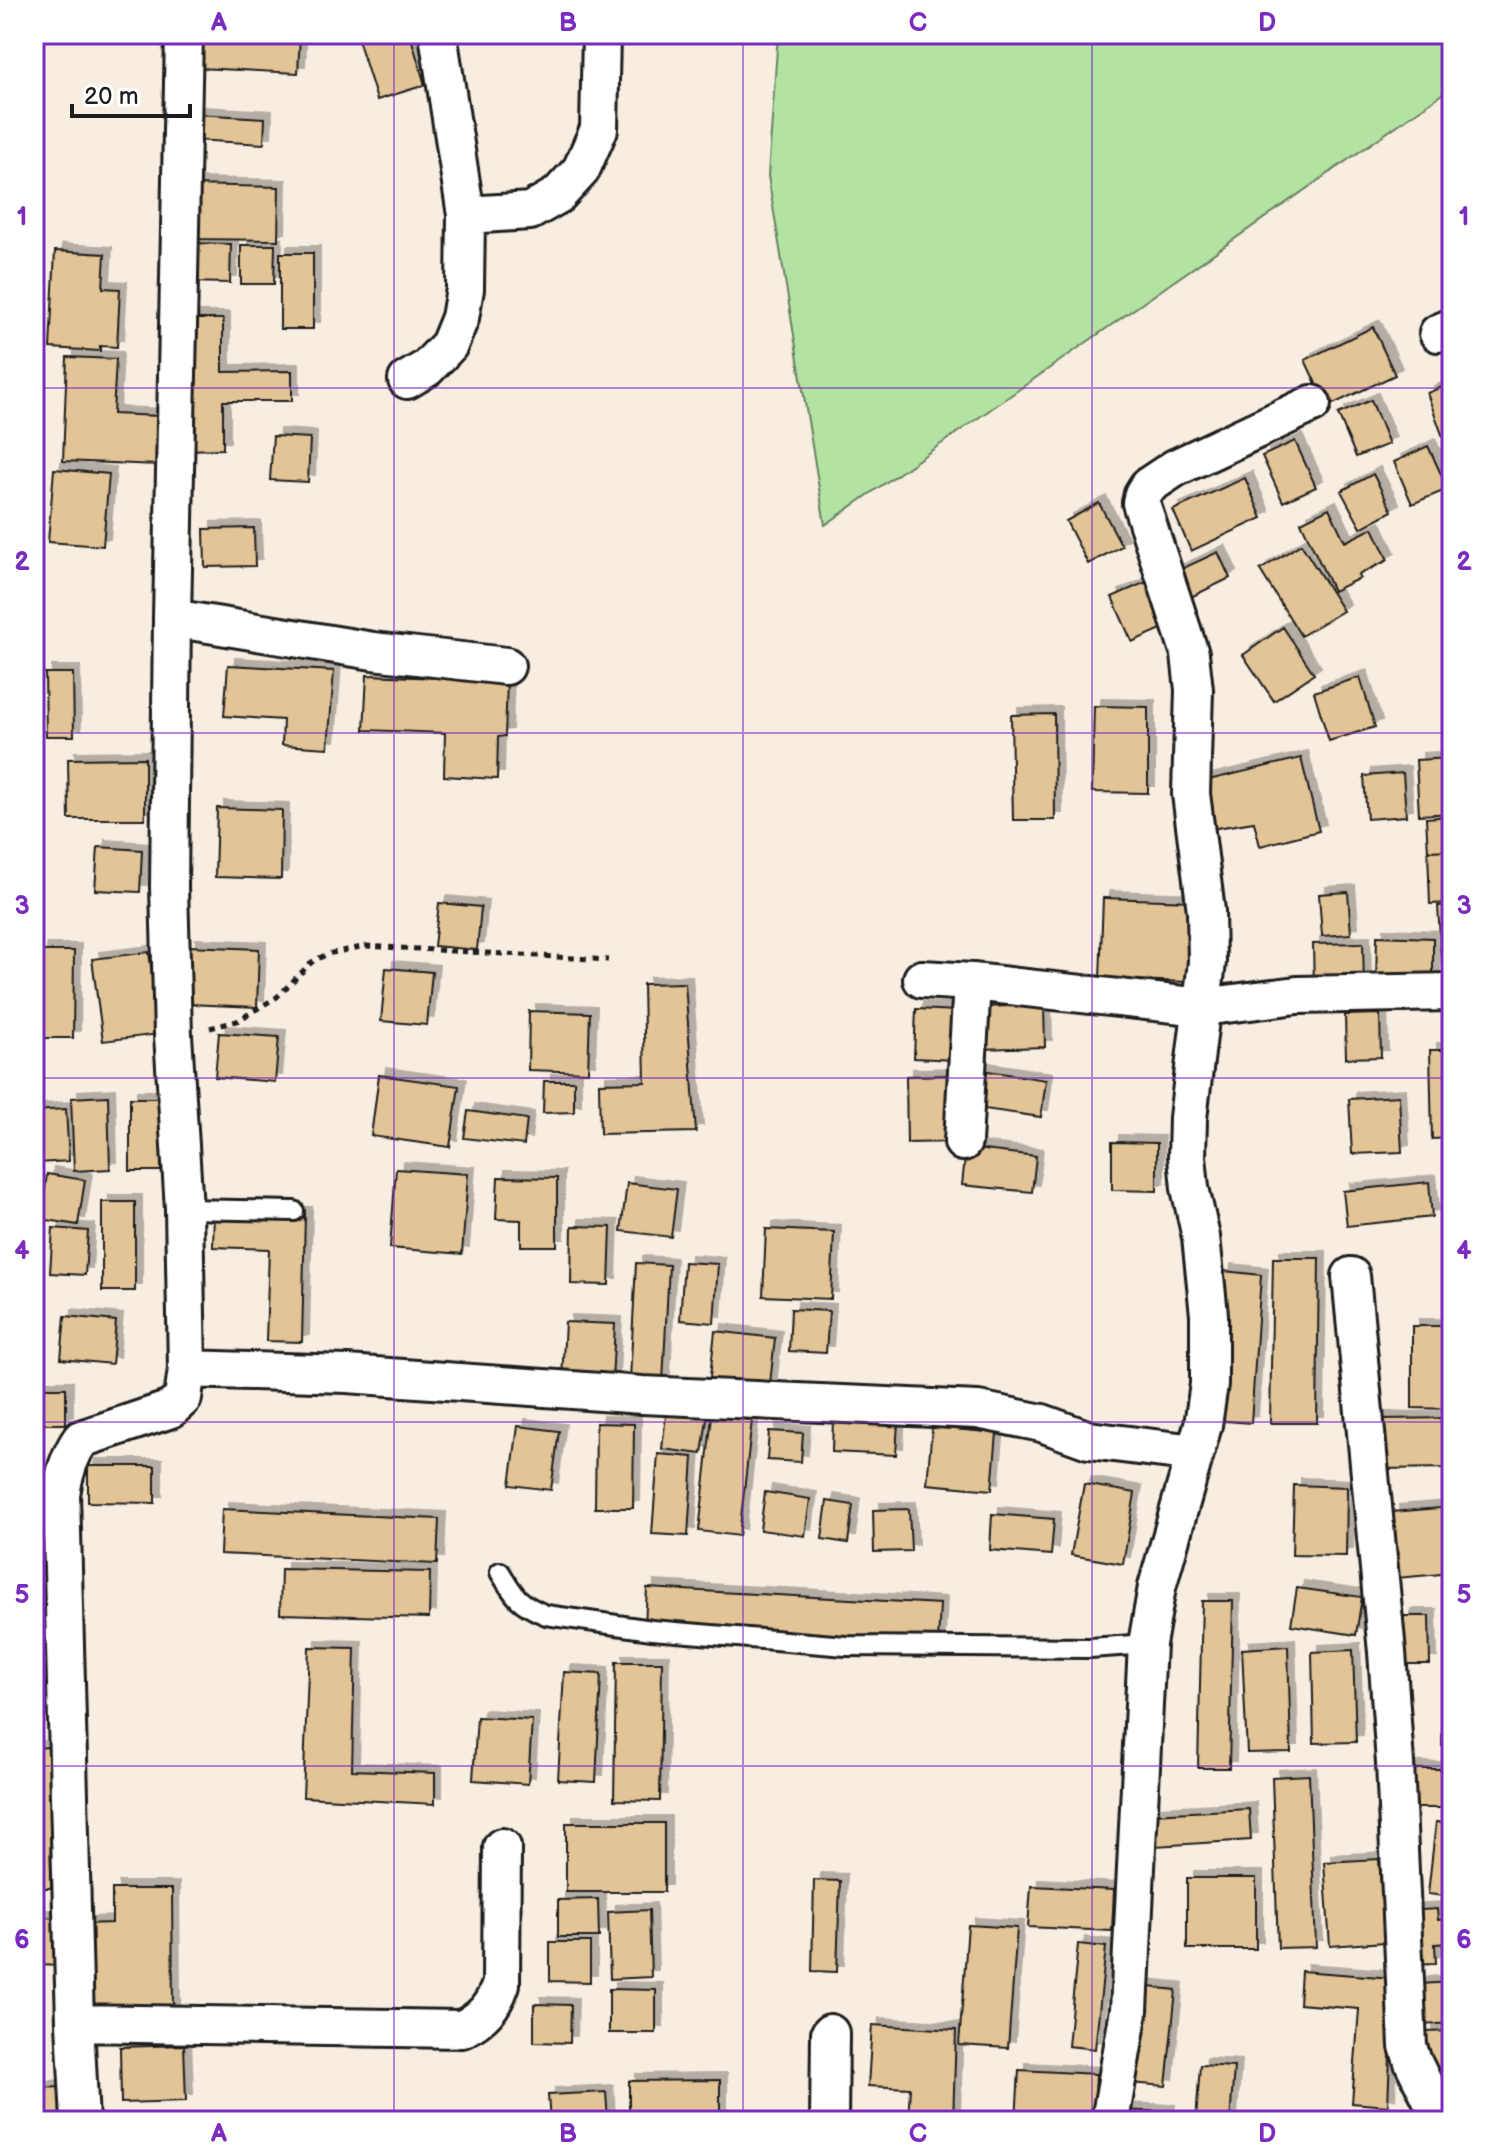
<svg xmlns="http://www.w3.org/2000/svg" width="1486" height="2155" viewBox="0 0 1486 2155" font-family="'Balsamiq Sans',sans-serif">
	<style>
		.green { fill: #b3e3a3; stroke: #688060; stroke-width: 2 }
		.building { fill: #e3c496; stroke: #1c1c1c; stroke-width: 2; filter: url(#shadow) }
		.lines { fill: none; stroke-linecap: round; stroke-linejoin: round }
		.service-casing { stroke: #1c1c1c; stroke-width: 24 }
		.minor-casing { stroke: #1c1c1c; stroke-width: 42 }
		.path { stroke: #1c1c1c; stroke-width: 5; stroke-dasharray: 6 6; stroke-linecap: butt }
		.service { stroke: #fff; stroke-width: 18 }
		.minor { stroke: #fff; stroke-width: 36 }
		.grid { fill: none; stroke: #7b2cbf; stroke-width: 2; stroke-opacity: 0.55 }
		.neatline { fill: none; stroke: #7b2cbf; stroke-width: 3 }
		.grid-label { font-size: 26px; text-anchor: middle; font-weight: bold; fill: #7b2cbf }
	</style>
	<defs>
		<filter id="shadow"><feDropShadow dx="7" dy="-7" stdDeviation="0" flood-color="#0004"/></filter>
	</defs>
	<rect width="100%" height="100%" fill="#f7ede0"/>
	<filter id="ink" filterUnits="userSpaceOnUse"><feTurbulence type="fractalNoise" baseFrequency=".0125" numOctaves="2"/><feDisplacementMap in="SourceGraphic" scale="16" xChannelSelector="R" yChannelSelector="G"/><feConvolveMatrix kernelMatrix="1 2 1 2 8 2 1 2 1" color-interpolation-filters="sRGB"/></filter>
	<g filter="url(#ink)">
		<path class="green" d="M778 34H1452V87L825 525 768 176Z"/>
		<path class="building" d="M200 34H300L298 73 198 68Z
			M364 34H410L425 85 377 100 357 36Z
			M196 114 265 118 264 144 194 140Z
			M190 185 279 187 278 240 189 239Z
			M189 243 231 244 230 283 187 282Z
			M241 245H275L274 284H241Z
			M55 251 105 254 103 288 120 289 117 347 100 346V351L50 348Z
			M280 253H313V329H280Z
			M185 319H223V372L292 371V401H223V449L185 450Z
			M1373 327 1395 375 1327 407 1305 360Z
			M67 357 116 359 113 414 160 416 158 465 63 461Z
			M1452 383V462L1427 393Z
			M1371 400 1389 444 1356 457 1338 414Z
			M273 436 310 438 308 482 270 480Z
			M1295 441 1316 487 1283 502 1262 456Z
			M1428 446 1448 489 1412 504 1394 462Z
			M54 469 109 474 103 546 48 542Z
			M1373 474 1392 511 1361 528 1341 491Z
			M1245 478 1262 518 1191 551 1173 510Z
			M1099 503 1122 546 1088 564 1066 521Z
			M1329 508 1345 542 1373 528 1388 560 1358 575 1360 578 1333 591 1301 522Z
			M254 528 255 566 205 567 204 529Z
			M1301 544 1343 611 1301 636 1260 570Z
			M1218 552 1230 578 1189 598 1177 571Z
			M1146 582 1166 627 1132 642 1112 597Z
			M1283 627 1314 674 1274 701 1243 655Z
			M228 665 334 671 328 748 282 745 283 720 224 716Z
			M45 673H73L74 736H46Z
			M367 675 507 681 505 736 498 737 497 779 444 776 445 733 364 730Z
			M1360 677 1375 727 1329 741 1314 692Z
			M1094 706 1148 707V793L1092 792Z
			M1054 714 1055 820H1013L1011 715Z
			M145 758V819H69L68 759Z
			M1301 758 1319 831 1260 846 1254 822 1204 830 1196 783Z
			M1452 758V813L1419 815 1416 760Z
			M1403 773 1406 816 1367 819 1364 776Z
			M217 808 282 810 281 879 215 877Z
			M1452 816V850L1428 851 1426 818Z
			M98 847 142 850 140 892 95 890Z
			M1452 850V903L1430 904 1428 851Z
			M1348 892 1351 934 1322 936 1319 894Z
			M1103 898 1192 901 1190 982 1100 979Z
			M439 903 481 907 477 950 434 946Z
			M1452 905V954L1441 955 1438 906Z
			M1377 936 1433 938V984L1376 983Z
			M1363 943 1364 986 1314 987 1313 944Z
			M189 946 259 949 257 1007 187 1004Z
			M40 951H74L73 1038H39Z
			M149 952 160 1034 103 1041 92 959Z
			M386 968 432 972 427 1025 381 1021Z
			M685 983 696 1132 600 1134 599 1083 645 1082 643 984Z
			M1044 1005 1045 1047 981 1049 980 1007Z
			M916 1009 958 1011 955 1060 914 1058Z
			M529 1011 590 1013 588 1072 528 1070Z
			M1380 1014 1381 1057 1346 1058 1345 1015Z
			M219 1033 279 1037 275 1082 215 1077Z
			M1430 1050H1452V1138L1432 1139Z
			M975 1069 1046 1080 1041 1117 970 1107Z
			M379 1075 459 1086 450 1147 371 1136Z
			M954 1075 956 1142 907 1143 906 1076Z
			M544 1081H574V1112L543 1113Z
			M108 1096 110 1169 74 1171 71 1098Z
			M1399 1096 1402 1152 1352 1154 1349 1099Z
			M130 1098H160L161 1171H130Z
			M66 1109 69 1161 37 1163 34 1111Z
			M468 1111 527 1119 524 1145 464 1138Z
			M1112 1142 1157 1143V1191L1112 1190Z
			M966 1148 1036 1156 1032 1192 962 1185Z
			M396 1169 468 1174 462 1254 390 1248Z
			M47 1174 85 1180 78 1225 41 1219Z
			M498 1177 557 1178V1246H521V1220L496 1219Z
			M1429 1182 1432 1217 1347 1226 1343 1191Z
			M627 1183 677 1189 671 1237 621 1231Z
			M102 1202H135V1291H102Z
			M214 1212 305 1214 302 1342 266 1341 269 1249 213 1247Z
			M572 1226 611 1227 609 1285 571 1284Z
			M53 1228 88 1231 85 1275 50 1273Z
			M766 1229 834 1232 831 1299 763 1296Z
			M1273 1258H1319L1317 1423H1270Z
			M684 1262 718 1264 714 1323 680 1320Z
			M636 1263 669 1265 663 1382 630 1380Z
			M1224 1271 1261 1275 1251 1423 1213 1420Z
			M791 1309 829 1311 826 1353 789 1351Z
			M65 1316 116 1321 112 1364 61 1359Z
			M565 1322 615 1324 612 1381 562 1379Z
			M1412 1326H1452V1409L1412 1408Z
			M715 1331 775 1338 769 1393 709 1386Z
			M34 1388H66V1424H34Z
			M667 1407 708 1412 702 1454 662 1449Z
			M712 1416 752 1420 739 1536 699 1531Z
			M833 1418 898 1421 896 1455 832 1452Z
			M1452 1418V1468L1379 1469V1419Z
			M596 1423 634 1424 633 1508H595Z
			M518 1426 559 1431 551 1490 510 1485Z
			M932 1427 997 1433 992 1490 927 1484Z
			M769 1431 803 1433 801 1462 767 1460Z
			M658 1454 693 1457 688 1536 652 1534Z
			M88 1466H155V1503L88 1502Z
			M34 1479H52L51 1519 34 1518Z
			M1084 1484 1135 1493 1123 1564 1071 1555Z
			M1294 1485 1347 1487 1346 1556 1292 1555Z
			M765 1492 810 1499 805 1536 760 1530Z
			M827 1501 853 1505 848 1543 822 1539Z
			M1452 1507V1573L1397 1578 1392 1512Z
			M222 1509 439 1519 437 1564 220 1554Z
			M909 1509 911 1551 874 1552 873 1510Z
			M992 1514 1054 1519 1051 1555 990 1550Z
			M34 1526H46L44 1641H34Z
			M281 1569 430 1572 429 1618 280 1614Z
			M647 1588 940 1604 938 1642 645 1626Z
			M1297 1588 1362 1597 1356 1635 1291 1625Z
			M1202 1601H1233L1229 1768H1198Z
			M1404 1616H1429L1430 1664H1404Z
			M1288 1646 1291 1752 1247 1753 1242 1649Z
			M309 1647 355 1648 352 1770 435 1773V1804L303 1797Z
			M1353 1650 1356 1742 1314 1743 1312 1652Z
			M616 1662H662L660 1801 614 1800Z
			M564 1672 601 1674 596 1782 558 1780Z
			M1444 1687 1452 1688V1746H1442Z
			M477 1717 532 1720 528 1784 473 1780Z
			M50 1747 51 1888H34V1748Z
			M1404 1769H1452V1808H1404Z
			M1309 1775 1316 1947 1278 1948 1272 1777Z
			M1249 1809 1251 1840 1155 1846 1153 1814Z
			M1436 1822 1452 1824V1897L1428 1894Z
			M566 1823H664V1892H566Z
			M1379 1859 1385 1942 1330 1946 1324 1862Z
			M1187 1878H1256V1949H1187Z
			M814 1880 840 1881 837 1972 812 1971Z
			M1031 1886 1114 1890 1112 1931 1028 1927Z
			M112 1889H172L173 2011 83 2014 82 1924 112 1923Z
			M598 1899 599 1937H558V1900Z
			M1437 1909 1438 1920 1452 1919V1943L1435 1944 1436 1963 1409 1964 1406 1911Z
			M649 1910 651 1977 610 1979 608 1912Z
			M34 1917 66 1918 65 1966 34 1965Z
			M968 1925 1017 1928 1008 2048 959 2045Z
			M550 1942H590V1982L550 1981Z
			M1078 1944 1106 1947 1095 2049 1068 2046Z
			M1301 1971 1393 1978 1388 2106 1352 2103 1359 2009 1299 2004Z
			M1452 1982V2023L1422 2025 1420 1984Z
			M1140 1986 1176 1990 1166 2086 1130 2083Z
			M609 1989 656 1990V2033H609Z
			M534 2004 571 2005 570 2043 534 2042Z
			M872 2025 956 2030 953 2121H908L910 2088 868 2086Z
			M1452 2031V2068H1426V2032Z
			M184 2045 186 2101 121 2103 120 2047Z
			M1200 2065 1234 2067 1230 2121H1196Z
			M1019 2070 1096 2074 1094 2121H1016Z
			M720 2080V2121H629V2081Z
			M64 2087 65 2121H34V2088Z
			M606 2092 608 2121H550L548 2095Z
			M1115 2110 1168 2112 1167 2121H1114Z"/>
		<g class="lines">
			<g class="service-casing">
				<path id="service" d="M184 1209 294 1211
					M500 1572C515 1597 519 1604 546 1615L652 1630 846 1646 1090 1648 1147 1644"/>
			</g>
			<g class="minor-casing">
				<path id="minor" d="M466 215 530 211 558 195 581 170 599 129 601 34
					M1438 333 1452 327
					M407 380 427 368 449 345 460 318 465 289 466 215 438 34
					M172 618 373 651 506 666
					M922 979 972 982 1202 1007 1297 995 1452 992
					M963 1142 972 982
					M1351 1276 1387 1652 1395 1763 1408 2046 1413 2062 1442 2121
					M187 1369 347 1374 642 1395 978 1410 1042 1423 1089 1440 1195 1453
					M75 2023 462 2029C483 2018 493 2007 501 1984L502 1847
					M80 2121 75 2023 61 1494C64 1473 69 1456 81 1439L171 1409 183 1398 187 1369 184 1209 173 1035 169 887 172 618 184 34
					M829 2121 830 2033
					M1110 2121 1129 2010 1147 1644 1157 1587 1203 1425 1209 1384V1315L1201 1237 1190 1188 1187 1157 1188 1118 1207 962 1206 911 1191 794 1194 690 1190 654 1141 503 1143 494 1148 486 1175 468 1312 404"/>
			</g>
			<path class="path" d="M210 1028 237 1021 277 997 312 962 327 954 366 946 608 960"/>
			<use href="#service" class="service"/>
			<use href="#minor" class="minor"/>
		</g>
	</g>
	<path class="grid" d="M394 34V2121M743 34V2121M1092 34V2121M34 388H1452M34 733H1452M34 1078H1452M34 1422H1452M34 1766H1452"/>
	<rect width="1486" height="2155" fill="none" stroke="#fff" stroke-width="88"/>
	<path d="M72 104v12h118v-12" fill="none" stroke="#1c1c1c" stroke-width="4"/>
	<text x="84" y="104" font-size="24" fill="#1c1c1c" stroke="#ffffff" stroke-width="6" paint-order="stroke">20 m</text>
	<rect x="44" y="44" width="1398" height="2067" class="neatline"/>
	<g class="grid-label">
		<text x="219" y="31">A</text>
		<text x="568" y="31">B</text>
		<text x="918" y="31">C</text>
		<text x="1267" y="31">D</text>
		<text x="22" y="225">1</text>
		<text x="1464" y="225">1</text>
		<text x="22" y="570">2</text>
		<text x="1464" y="570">2</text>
		<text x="22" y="914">3</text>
		<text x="1464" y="914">3</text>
		<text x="22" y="1259">4</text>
		<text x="1464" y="1259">4</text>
		<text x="22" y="1603">5</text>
		<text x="1464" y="1603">5</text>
		<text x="22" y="1948">6</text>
		<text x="1464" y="1948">6</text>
		<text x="219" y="2142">A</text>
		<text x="568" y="2142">B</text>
		<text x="918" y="2142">C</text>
		<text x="1267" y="2142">D</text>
	</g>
</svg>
